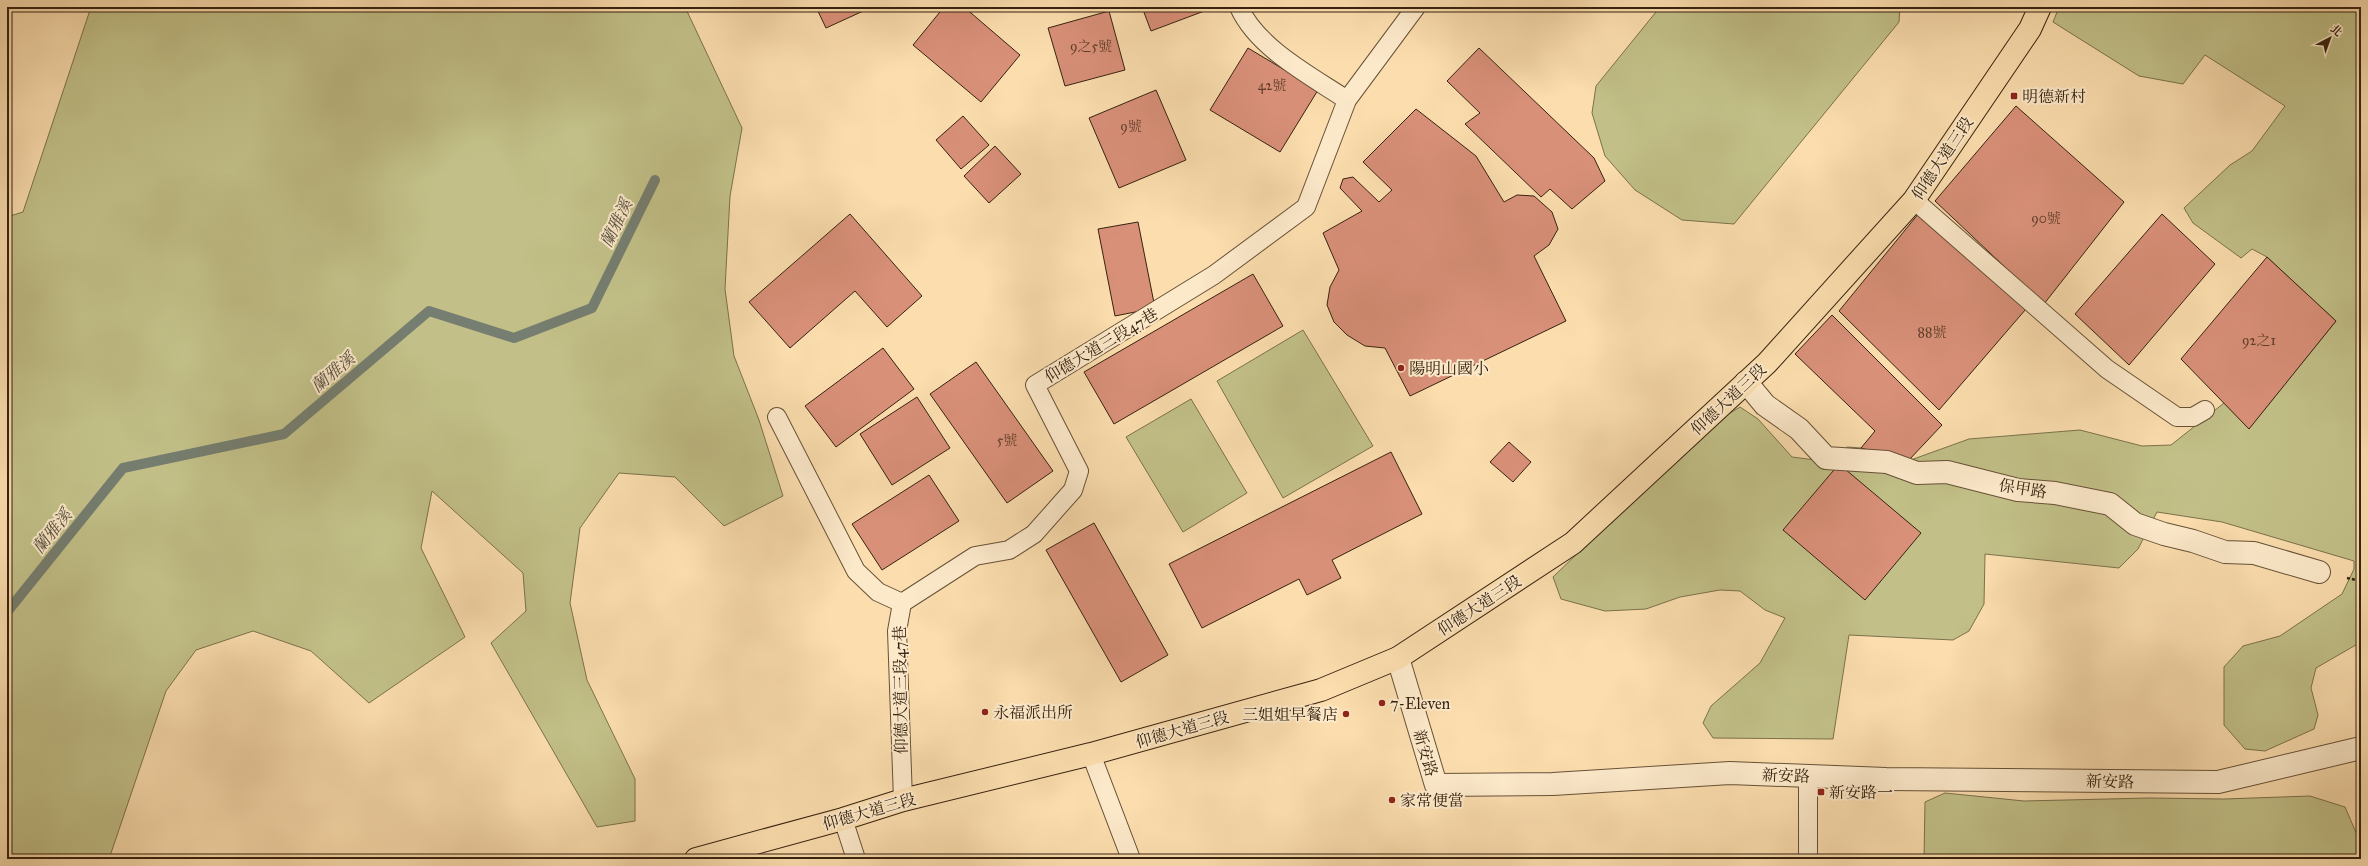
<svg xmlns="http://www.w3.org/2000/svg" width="2368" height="866" viewBox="0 0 2368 866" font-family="'IM FELL Great Primer','Noto Serif TC',serif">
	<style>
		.green { fill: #c2c088; stroke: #7c714c }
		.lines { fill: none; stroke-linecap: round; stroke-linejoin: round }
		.stream { stroke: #757e70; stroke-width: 10 }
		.building { fill: #d99079; stroke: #36220f }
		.service-casing { stroke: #675137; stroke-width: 20 }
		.pedestrian-casing { stroke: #675137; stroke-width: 24 }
		.minor-casing { stroke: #675137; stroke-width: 24 }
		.primary-casing { stroke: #36220f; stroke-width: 24 }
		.path { stroke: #36220f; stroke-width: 2.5; stroke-dasharray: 3 2; stroke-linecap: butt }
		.service { stroke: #fce9ca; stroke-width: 18 }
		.pedestrian { stroke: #fce9ca; stroke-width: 22 }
		.minor { stroke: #fce9ca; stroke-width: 22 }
		.primary { stroke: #fbddae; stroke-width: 22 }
		.poi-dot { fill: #8f2418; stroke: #fce9ca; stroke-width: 1.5 }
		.labels { text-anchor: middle; stroke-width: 4; stroke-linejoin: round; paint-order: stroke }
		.number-label { font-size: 14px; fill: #5f3e2a }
		.poi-label { font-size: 16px; fill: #36220f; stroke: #fce9ca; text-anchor: start }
		.street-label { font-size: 16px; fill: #36220f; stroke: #fce9ca }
		.water-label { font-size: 17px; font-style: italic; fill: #56503f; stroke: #fce9ca }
	</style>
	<rect width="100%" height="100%" fill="#fbddae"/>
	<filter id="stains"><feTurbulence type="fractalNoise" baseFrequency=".005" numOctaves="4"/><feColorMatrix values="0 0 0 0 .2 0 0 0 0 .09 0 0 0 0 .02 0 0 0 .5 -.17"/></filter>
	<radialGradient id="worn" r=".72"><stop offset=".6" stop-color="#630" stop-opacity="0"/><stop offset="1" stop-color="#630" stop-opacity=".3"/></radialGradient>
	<path class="green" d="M91 7H685L742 128 730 196 725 289 734 356 759 420 783 496 724 526 675 477 619 473 580 528 570 603 587 680 635 779V821L597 827 491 643 526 611 523 573 432 491 421 548 465 637 369 703 311 651 253 631 196 650 166 691 109 859H7V217L23 212Z
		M1660 7H1900L1899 22 1734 224 1682 220 1635 190 1605 156 1592 113 1596 86Z
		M2059 7H2361V642L2316 668 2311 688 2318 715 2314 729 2265 751 2245 749 2224 725V667L2243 646 2280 636 2342 594 2354 569V561L2222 522 2157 512 2138 549 2119 568 1985 554 1984 604 1969 631 1953 640 1849 635 1833 739 1713 738 1703 723 1711 706 1760 663 1785 618 1765 610 1740 591 1720 590 1680 597 1646 609 1605 611 1561 599 1553 577 1608 524 1727 415 1740 407 1758 419 1792 457 1839 463 1847 447 1861 448 1908 461 1969 439 2080 430 2142 446 2171 445 2224 403 2249 428 2336 321 2267 257 2252 249 2241 258 2193 223 2184 208 2230 165 2252 151 2285 106 2205 55 2183 84 2139 76 2053 22Z
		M1303 330 1373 446 1283 498 1217 381Z
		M1191 399 1247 493 1183 532 1126 437Z
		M1945 793 2024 801 2149 798 2224 799 2310 796 2345 807 2361 844V859H1924L1925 802Z"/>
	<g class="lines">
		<path class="stream" d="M7 612 123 468 284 434 429 311 514 338 592 308 655 180"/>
	</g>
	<path class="building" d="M816 7H872L826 28Z
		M944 7H964L1020 55 981 102 913 45Z
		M1142 7H1215L1151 31Z
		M1109 11 1125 70 1065 86 1048 28Z
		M1248 48 1318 90 1280 152 1210 110Z
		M1479 48 1594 158 1605 181 1572 209 1550 189 1541 197 1465 124 1480 113 1447 81Z
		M1156 90 1186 160 1119 188 1089 118Z
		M2016 106 2124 202 2044 304 1935 201Z
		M1416 109 1476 156 1504 202 1517 195 1534 196 1552 212 1558 229 1549 245 1534 256 1566 321 1410 396 1385 348 1365 346 1347 335 1334 322 1327 305 1330 287 1339 270 1323 233 1362 211 1340 188 1343 179 1353 177 1379 202 1392 190 1363 162Z
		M963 116 989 145 961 169 936 140Z
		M995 146 1021 174 989 203 964 176Z
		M1919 213 2026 309 1939 410 1839 311Z
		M850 214 922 296 887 327 855 291 790 348 749 302Z
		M2162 214 2215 264 2129 365 2075 314Z
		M1138 222 1155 308 1115 316 1098 229Z
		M2267 257 2336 321 2249 429 2181 359Z
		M1253 274 1283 326 1114 424 1084 372Z
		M1832 315 1942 425 1908 461 1861 448 1875 431 1795 354Z
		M883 348 914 389 836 447 805 406Z
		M976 362 1053 471 1007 503 930 394Z
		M917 397 950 448 892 485 860 434Z
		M1509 442 1531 462 1513 482 1490 462Z
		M1391 452 1422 514 1332 560 1341 578 1307 595 1299 579 1202 628 1169 564Z
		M1839 464 1921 533 1865 600 1783 530Z
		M929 475 959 521 882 570 852 524Z
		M1094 523 1168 655 1121 682 1046 550Z"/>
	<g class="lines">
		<g class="service-casing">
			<path id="service" d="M1239 7C1257 48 1311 76 1347 100L1416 7
				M1914 200 2107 369 2177 417H2193L2205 410
				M777 417 856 571 878 592 902 603
				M1091 754 1131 859
				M903 800 897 631 902 603 975 556 1009 550 1034 534 1073 490 1079 471 1035 385 1214 275 1306 207 1347 100
				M843 819 856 859
				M1808 859V776"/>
		</g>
		<g class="pedestrian-casing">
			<path id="pedestrian" d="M1746 382 1765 405 1799 429 1826 458 1887 462 1917 473 1947 472 2018 490 2055 493 2110 504 2135 524 2164 534 2193 541 2225 552 2254 553 2319 572"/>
		</g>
		<g class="minor-casing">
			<path id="minor" d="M1398 658 1436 785 1553 784 1730 773 1886 779 2218 782 2361 748"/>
		</g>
		<g class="primary-casing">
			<path id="primary" d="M696 859 843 819 903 800 1091 754 1321 690 1398 658 1573 543 1767 363 1914 200 2030 29 2040 7"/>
		</g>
		<path class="path" d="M2347 578 2361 581"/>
		<use href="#service" class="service"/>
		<use href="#pedestrian" class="pedestrian"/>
		<use href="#minor" class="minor"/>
		<use href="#primary" class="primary"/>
	</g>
	<g class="poi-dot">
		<rect x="2010" y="92" width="8" height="8" rx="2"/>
		<circle cx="1401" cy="368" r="4"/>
		<circle cx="1382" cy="703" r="4"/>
		<circle cx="985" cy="712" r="4"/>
		<circle cx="1346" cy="714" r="4"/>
		<rect x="1817" y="788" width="8" height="8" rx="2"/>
		<circle cx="1392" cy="800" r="4"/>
	</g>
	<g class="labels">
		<g class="number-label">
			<text x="1091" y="51">9之5號</text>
			<text x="1272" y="90">42號</text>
			<text x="1131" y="131">9號</text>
			<text x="2046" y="223">90號</text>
			<text x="1932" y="337">88號</text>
			<text x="2259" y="345">92之1</text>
			<text x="1007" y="445">5號</text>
		</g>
		<g class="poi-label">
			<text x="2022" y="102">明德新村</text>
			<text x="1409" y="374">陽明山國小</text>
			<text x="1390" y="709">7-Eleven</text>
			<text x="993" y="718">永福派出所</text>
			<text x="1338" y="720" text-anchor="end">三姐姐早餐店</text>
			<text x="1829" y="798">新安路一</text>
			<text x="1400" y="806">家常便當</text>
		</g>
		<g class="street-label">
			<text transform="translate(1942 158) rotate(-56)" y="6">仰德大道三段</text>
			<text transform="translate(1101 345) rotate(-31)" y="6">仰德大道三段47巷</text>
			<text transform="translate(1728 399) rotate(-43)" y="6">仰德大道三段</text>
			<text transform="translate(2023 488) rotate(9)" y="6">保甲路</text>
			<text transform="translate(1479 605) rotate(-33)" y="6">仰德大道三段</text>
			<text transform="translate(900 690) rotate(-91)" y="6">仰德大道三段47巷</text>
			<text transform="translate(1182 729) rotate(-16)" y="6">仰德大道三段</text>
			<text transform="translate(1426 753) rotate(74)" y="6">新安路</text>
			<text transform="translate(1786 775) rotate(2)" y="6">新安路</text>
			<text transform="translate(2110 781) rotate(1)" y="6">新安路</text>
			<text transform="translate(869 811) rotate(-16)" y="6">仰德大道三段</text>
		</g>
		<g class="water-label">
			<text transform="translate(616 223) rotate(-64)" y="6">蘭雅溪</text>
			<text transform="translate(333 372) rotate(-40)" y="6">蘭雅溪</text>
			<text transform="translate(52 531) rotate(-51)" y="6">蘭雅溪</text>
		</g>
	</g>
	<rect width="2368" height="866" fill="none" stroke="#fbddae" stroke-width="24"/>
	<rect x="8" y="8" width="2352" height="850" fill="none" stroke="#36220f" stroke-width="2"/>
	<rect x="12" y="12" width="2344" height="842" fill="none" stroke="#36220f"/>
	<g transform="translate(2330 38) rotate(41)" stroke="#fce9ca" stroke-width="3" paint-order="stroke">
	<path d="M0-3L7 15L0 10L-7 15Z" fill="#36220f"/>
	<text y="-6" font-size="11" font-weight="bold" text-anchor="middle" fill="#36220f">北</text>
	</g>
	<rect width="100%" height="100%" filter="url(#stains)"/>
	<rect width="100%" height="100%" fill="url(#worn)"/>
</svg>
